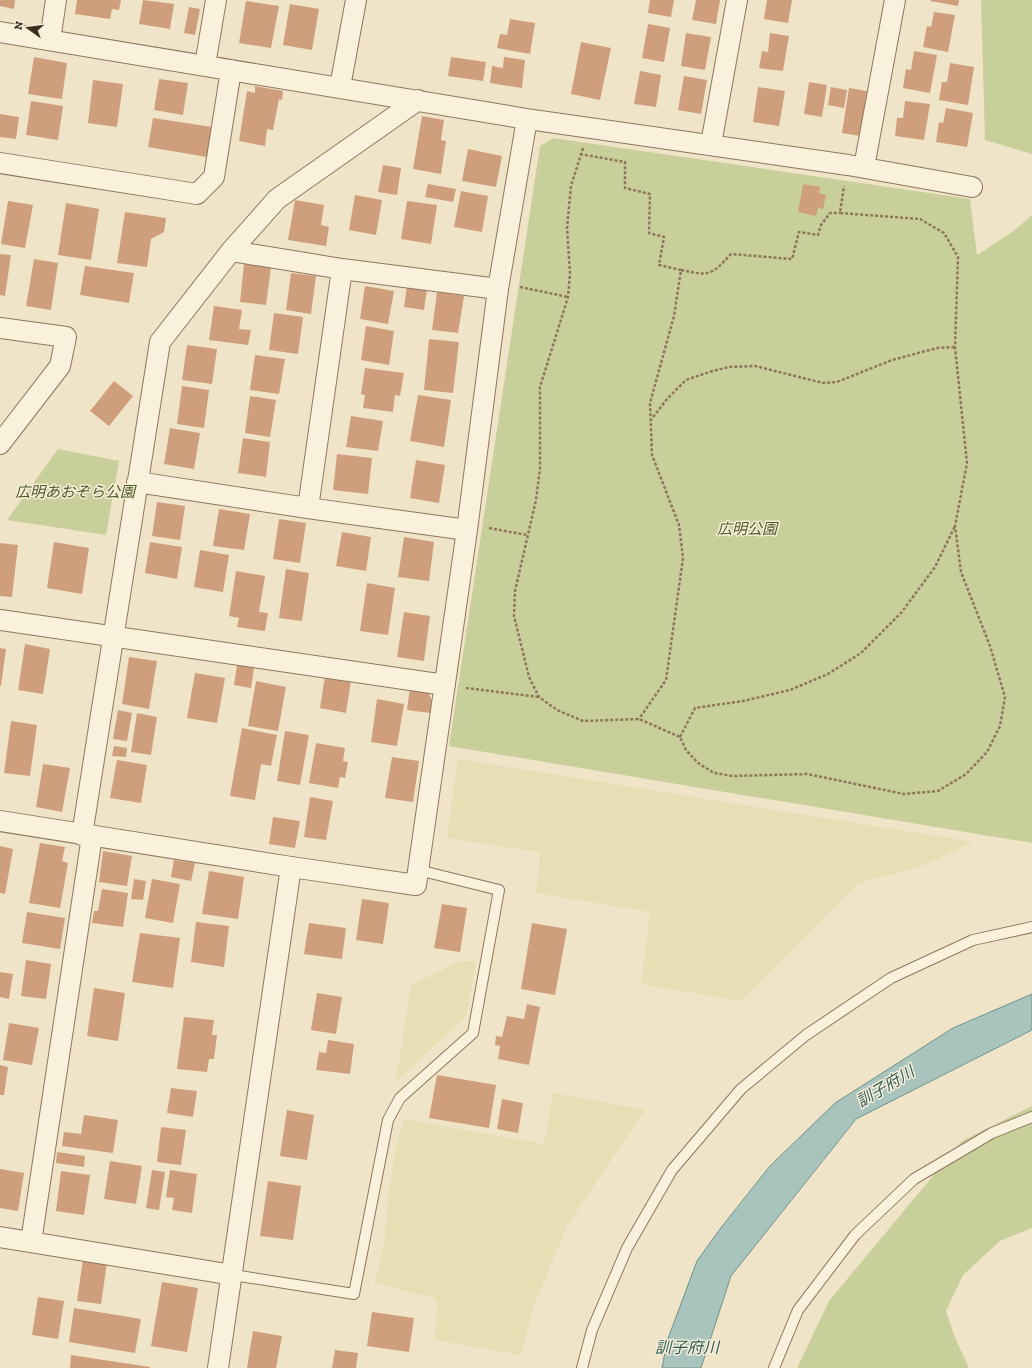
<svg xmlns="http://www.w3.org/2000/svg" width="1032" height="1368" viewBox="0 0 1032 1368" font-family="'Zilla Slab','Noto Sans JP',serif">
	<style>
		.farmland { fill: #e6deb5 }
		.green { fill: #c9cf9b }
		.water { fill: #a9c4bc; stroke: #6f938a }
		.building { fill: #cf9f7d }
		.lines { fill: none; stroke-linecap: round; stroke-linejoin: round }
		.service-casing { stroke: #8d765c; stroke-width: 12 }
		.minor-casing { stroke: #8d765c; stroke-width: 22 }
		.path { stroke: #8d765c; stroke-width: 2.5; stroke-dasharray: 3 2; stroke-linecap: butt }
		.service { stroke: #faf1dc; stroke-width: 10 }
		.minor { stroke: #faf1dc; stroke-width: 20 }
		.labels { text-anchor: middle; stroke-width: 3; stroke-linejoin: round; paint-order: stroke }
		.park-label { font-size: 15px; font-style: italic; fill: #4d5a26; stroke: #f7eed8 }
		.water-label { font-size: 16px; font-style: italic; fill: #2f5d5a; stroke: #f7eed8 }
	</style>
	<rect width="100%" height="100%" fill="#f0e4c8"/>
	<path class="farmland" d="M458 759 974 842 917 868 858 883 741 1001 641 984 650 912 536 893 540 852 447 838Z
		M461 961H476L467 1015 396 1082 411 985Z
		M553 1093 645 1110 568 1224 534 1305 521 1355 435 1340 437 1299 375 1283 384 1245 387 1206 394 1159 403 1119 544 1144Z"/>
	<path class="green" d="M981 0H1032V154L985 140Z
		M553 138 970 199 977 255 1015 230 1032 215V843L449 746 540 146Z
		M58 449 119 461 106 535 7 520Z
		M1032 1106V1228L1000 1241 963 1275 946 1311 954 1335 969 1368H797L829 1301 962 1141Z"/>
	<path class="water" d="M1032 994V1030L856 1119 731 1276 701 1368H662L667 1341 697 1261 720 1229 770 1166 835 1103 953 1028Z"/>
	<path class="building" d="M0 0H15L14 9 0 6Z
		M77 0H121L119 10 112 9 110 19 75 14Z
		M143 0 174 4 170 29 139 24Z
		M650 0H674L671 17 648 13Z
		M696 0H720L716 24 692 20Z
		M767 0H792L788 23 764 19Z
		M931 0H959L958 6 930 1Z
		M246 1 279 6 271 48 239 43Z
		M290 4 319 9 312 50 283 45Z
		M189 7 200 9 195 35 184 33Z
		M934 12 955 15 948 52 923 47 927 26 931 27Z
		M510 19 535 23 530 54 497 48 500 34 507 35Z
		M648 24 670 28 664 62 642 58Z
		M686 33 711 37 705 70 681 66Z
		M770 33 789 36 783 71 759 68 762 51 768 52Z
		M581 42 611 48 600 100 571 94Z
		M914 51 937 55 930 93 903 88 906 69 911 70Z
		M34 57 67 63 62 99 28 94Z
		M451 57 486 62 483 81 448 76Z
		M504 57 525 60 522 88 490 83 492 66 503 68Z
		M950 63 974 67 968 105 939 100 942 82H947Z
		M640 71 661 75 656 107 634 104Z
		M684 76 707 80 701 114 678 110Z
		M159 79 188 83 183 115 154 110Z
		M93 80 123 84 117 127 88 123Z
		M809 82 827 85 822 117 804 114Z
		M255 86 283 91 282 100 279 99 273 130 267 129 265 146 239 141 247 91 255 93Z
		M758 87 785 91 779 126 753 122Z
		M831 87 847 90 844 108 828 105Z
		M849 88 867 91 860 136 842 133Z
		M31 101 63 106 58 140 26 135Z
		M905 101 930 104 924 140 895 136 897 118H903Z
		M946 108 973 113 967 147 936 142 939 122 943 123Z
		M0 114 19 117 16 139 0 137Z
		M422 116 444 120 441 140 446 141 441 174 413 169Z
		M153 118 212 127 207 157 148 147Z
		M468 149 502 156 496 187 462 181Z
		M383 165 401 168 397 195 378 192Z
		M428 184 456 189 453 202 425 197Z
		M803 184 820 187 819 193 826 195 823 209 818 208 816 216 798 212Z
		M461 191 488 196 482 232 454 227Z
		M355 195 382 200 376 235 349 230Z
		M295 200 324 205 321 225 329 227 326 246 288 240Z
		M8 201 33 205 25 248 1 244Z
		M407 201 437 205 431 244 401 239Z
		M66 203 99 209 91 260 58 255Z
		M125 212 166 218 164 232 151 239 147 267 117 263Z
		M0 254 11 255 5 296 0 295Z
		M34 259 58 263 51 310 26 306Z
		M244 264 271 267 266 305 240 302Z
		M85 266 134 273 129 303 80 295Z
		M291 273 316 276 311 314 286 310Z
		M365 286 394 291 388 324 360 319Z
		M407 286 427 289 424 310 404 307Z
		M437 292 464 296 458 333 432 330Z
		M214 306 242 310 239 329 251 330 248 345 209 340Z
		M274 313 303 317 298 354 269 350Z
		M366 326 394 331 389 365 361 360Z
		M429 339 459 342 453 393 424 390Z
		M187 345 217 349 212 384 182 380Z
		M255 355 285 359 279 394 250 390Z
		M365 368 404 373 400 396 395 395 393 412 363 408 365 395 361 394Z
		M114 381 133 396 109 426 90 411Z
		M182 386 209 390 204 428 177 424Z
		M418 395 451 400 444 447 410 441Z
		M250 396 276 400 270 437 245 433Z
		M351 416 383 421 378 451 346 447Z
		M170 428 200 433 194 469 164 464Z
		M243 438 270 442 266 477 238 473Z
		M337 454 372 458 368 494 333 490Z
		M416 460 445 465 439 503 410 498Z
		M157 502 185 506 180 540 152 536Z
		M219 509 250 514 244 550 213 546Z
		M279 519 306 523 300 563 273 559Z
		M342 532 371 537 366 571 336 566Z
		M404 537 434 542 429 581 398 577Z
		M54 542 89 548 82 594 47 588Z
		M150 542 182 547 177 579 145 573Z
		M0 543 18 545 12 597 0 596Z
		M200 550 229 555 223 592 194 587Z
		M286 569 309 573 302 621 279 618Z
		M236 571 265 576 259 612 268 613 265 631 237 627 239 618 229 616Z
		M367 583 395 588 388 635 360 631Z
		M404 612 430 616 424 661 397 657Z
		M25 644 50 649 43 694 18 690Z
		M0 648 6 649 1 686H0Z
		M129 657 157 661 149 709 122 704Z
		M237 665 254 668 251 688 234 685Z
		M195 673 225 678 217 723 187 718Z
		M325 676 351 680 346 713 320 708Z
		M256 681 286 687 278 731 248 726Z
		M410 687 427 689 432 701 430 713 407 710Z
		M377 699 404 704 397 746 371 742Z
		M118 710 132 713 127 741 113 739Z
		M137 713 157 717 151 755 131 752Z
		M11 721 37 725 30 776 4 773Z
		M242 728 277 735 271 766 261 764 255 800 230 796Z
		M285 731 309 735 300 785 277 781Z
		M316 743 345 748 343 761 348 762 345 778 340 777 338 788 309 783Z
		M114 746 127 748 126 757 112 756Z
		M392 757 419 761 413 802 385 798Z
		M117 760 147 765 141 803 110 798Z
		M43 764 70 768 62 812 36 807Z
		M310 797 333 801 326 840 304 837Z
		M273 817 300 821 295 848 269 844Z
		M40 843 65 847 62 861 68 863 60 908 29 903Z
		M0 846 13 849 5 894 0 893Z
		M103 851 132 856 127 886 99 882Z
		M174 860 195 863 191 881 171 877Z
		M209 871 244 877 238 919 202 914Z
		M134 879 146 881 143 900 131 899Z
		M152 879 180 884 173 923 145 918Z
		M102 889 128 893 123 927 92 923 94 911H98Z
		M362 899 389 903 383 944 356 940Z
		M442 904 467 908 460 952 434 948Z
		M27 912 65 918 60 949 22 943Z
		M196 922 229 926 224 967 191 962Z
		M309 923 346 928 342 959 304 954Z
		M532 923 567 929 555 995 521 989Z
		M140 933 180 938 173 988 132 982Z
		M26 960 51 964 46 999 21 996Z
		M0 972 13 974 9 999 0 997Z
		M94 988 125 993 118 1041 87 1036Z
		M317 993 342 997 336 1034 311 1030Z
		M527 1004 540 1007 529 1065 498 1059 500 1046 495 1045 496 1036 502 1037 507 1016 524 1019Z
		M184 1017 214 1020 212 1035H217L214 1059H209L207 1072 177 1069Z
		M9 1023 39 1028 32 1065 3 1060Z
		M328 1040 354 1044 350 1074 316 1070 319 1052 326 1053Z
		M0 1065 8 1067 4 1095H0Z
		M437 1075 496 1085 489 1128 429 1118Z
		M171 1088 197 1091 193 1117 167 1113Z
		M502 1099 523 1103 518 1133 497 1129Z
		M287 1110 314 1115 307 1160 280 1156Z
		M84 1115 118 1120 113 1153 62 1146 64 1132 81 1134Z
		M161 1127 186 1130 181 1165 157 1162Z
		M57 1152 85 1156 84 1167 56 1163Z
		M110 1161 142 1166 136 1204 104 1199Z
		M0 1169 24 1173 18 1211 0 1208Z
		M152 1170 165 1172 159 1210 146 1208Z
		M170 1170 197 1174 192 1213 172 1210 174 1198 166 1197Z
		M61 1171 90 1175 84 1215 56 1211Z
		M268 1181 301 1186 293 1240 260 1236Z
		M83 1259 107 1263 101 1304 77 1301Z
		M162 1282 198 1288 187 1352 151 1346Z
		M38 1297 64 1301 58 1339 32 1335Z
		M74 1308 141 1319 135 1353 69 1342Z
		M372 1312 414 1318 409 1352 367 1346Z
		M253 1331 282 1336 276 1368H247Z
		M335 1350 358 1353 356 1368H332Z
		M71 1355 150 1367V1368H70Z"/>
	<g class="lines">
		<g class="service-casing">
			<path id="service" d="M233 1275 354 1294 388 1120 400 1098 473 1033 499 890 418 870
				M582 1368 592 1330 627 1248 672 1170 741 1089 806 1035 891 978 973 940 1032 927
				M774 1368 798 1310 855 1235 914 1179 992 1133 1032 1117"/>
		</g>
		<g class="minor-casing">
			<path id="minor" d="M0 32 527 119 848 165 972 187
				M50 40 56 0
				M205 65 216 0
				M340 87 356 0
				M711 144 737 0
				M0 163 197 194 214 177 231 70
				M864 167 895 0
				M231 251 342 269 498 289
				M0 328 66 337 60 366 0 444
				M137 482 308 508 467 530
				M308 508 342 269
				M0 620 445 685
				M0 821 291 867 416 885 467 530 498 289 527 119
				M82 835 160 342 231 251 277 199 418 100
				M0 1237 233 1275
				M31 1242 92 836
				M218 1368 291 867"/>
		</g>
		<path class="path" d="M583 148 571 186 567 228 570 273 568 297 540 387V468L536 500 515 591 514 616 529 677 539 697 557 710 583 721 639 719 680 737 686 750 698 763 714 773 733 776 807 774 904 794 938 791 966 774 987 752 1000 726 1005 697 990 646 961 572 955 526 967 463 955 347 958 257 944 233 920 219 840 213 844 186
			M580 154 625 162V188L650 194 649 233 664 237 659 265 681 270 674 316 650 403 652 455 679 525 683 558 666 680 639 719
			M681 270C709 276 711 276 731 254L792 259 799 232 818 235 821 225 830 213H840
			M520 287 568 297
			M650 421 667 399 686 380 709 372 729 367 755 366 823 383 837 382 892 360 937 348 955 347
			M489 528 527 535
			M466 688 539 697
			M680 737 695 708 743 701 790 690 828 674 861 653 901 613 935 567 955 526"/>
		<use href="#service" class="service"/>
		<use href="#minor" class="minor"/>
	</g>
	<g class="labels">
		<g class="park-label">
			<text x="75" y="497">広明あおぞら公園</text>
			<text x="747" y="534">広明公園</text>
		</g>
		<g class="water-label">
			<text transform="translate(885 1086) rotate(-31)" y="6">訓子府川</text>
			<text x="687" y="1353">訓子府川</text>
		</g>
	</g>
	<g transform="translate(28 28) rotate(284)" stroke="#f7eed8" stroke-width="3" paint-order="stroke">
	<path d="M0-3L7 15L0 10L-7 15Z" fill="#3d2e20"/>
	<text y="-6" font-size="11" font-weight="bold" text-anchor="middle" fill="#3d2e20">N</text>
	</g>
</svg>
